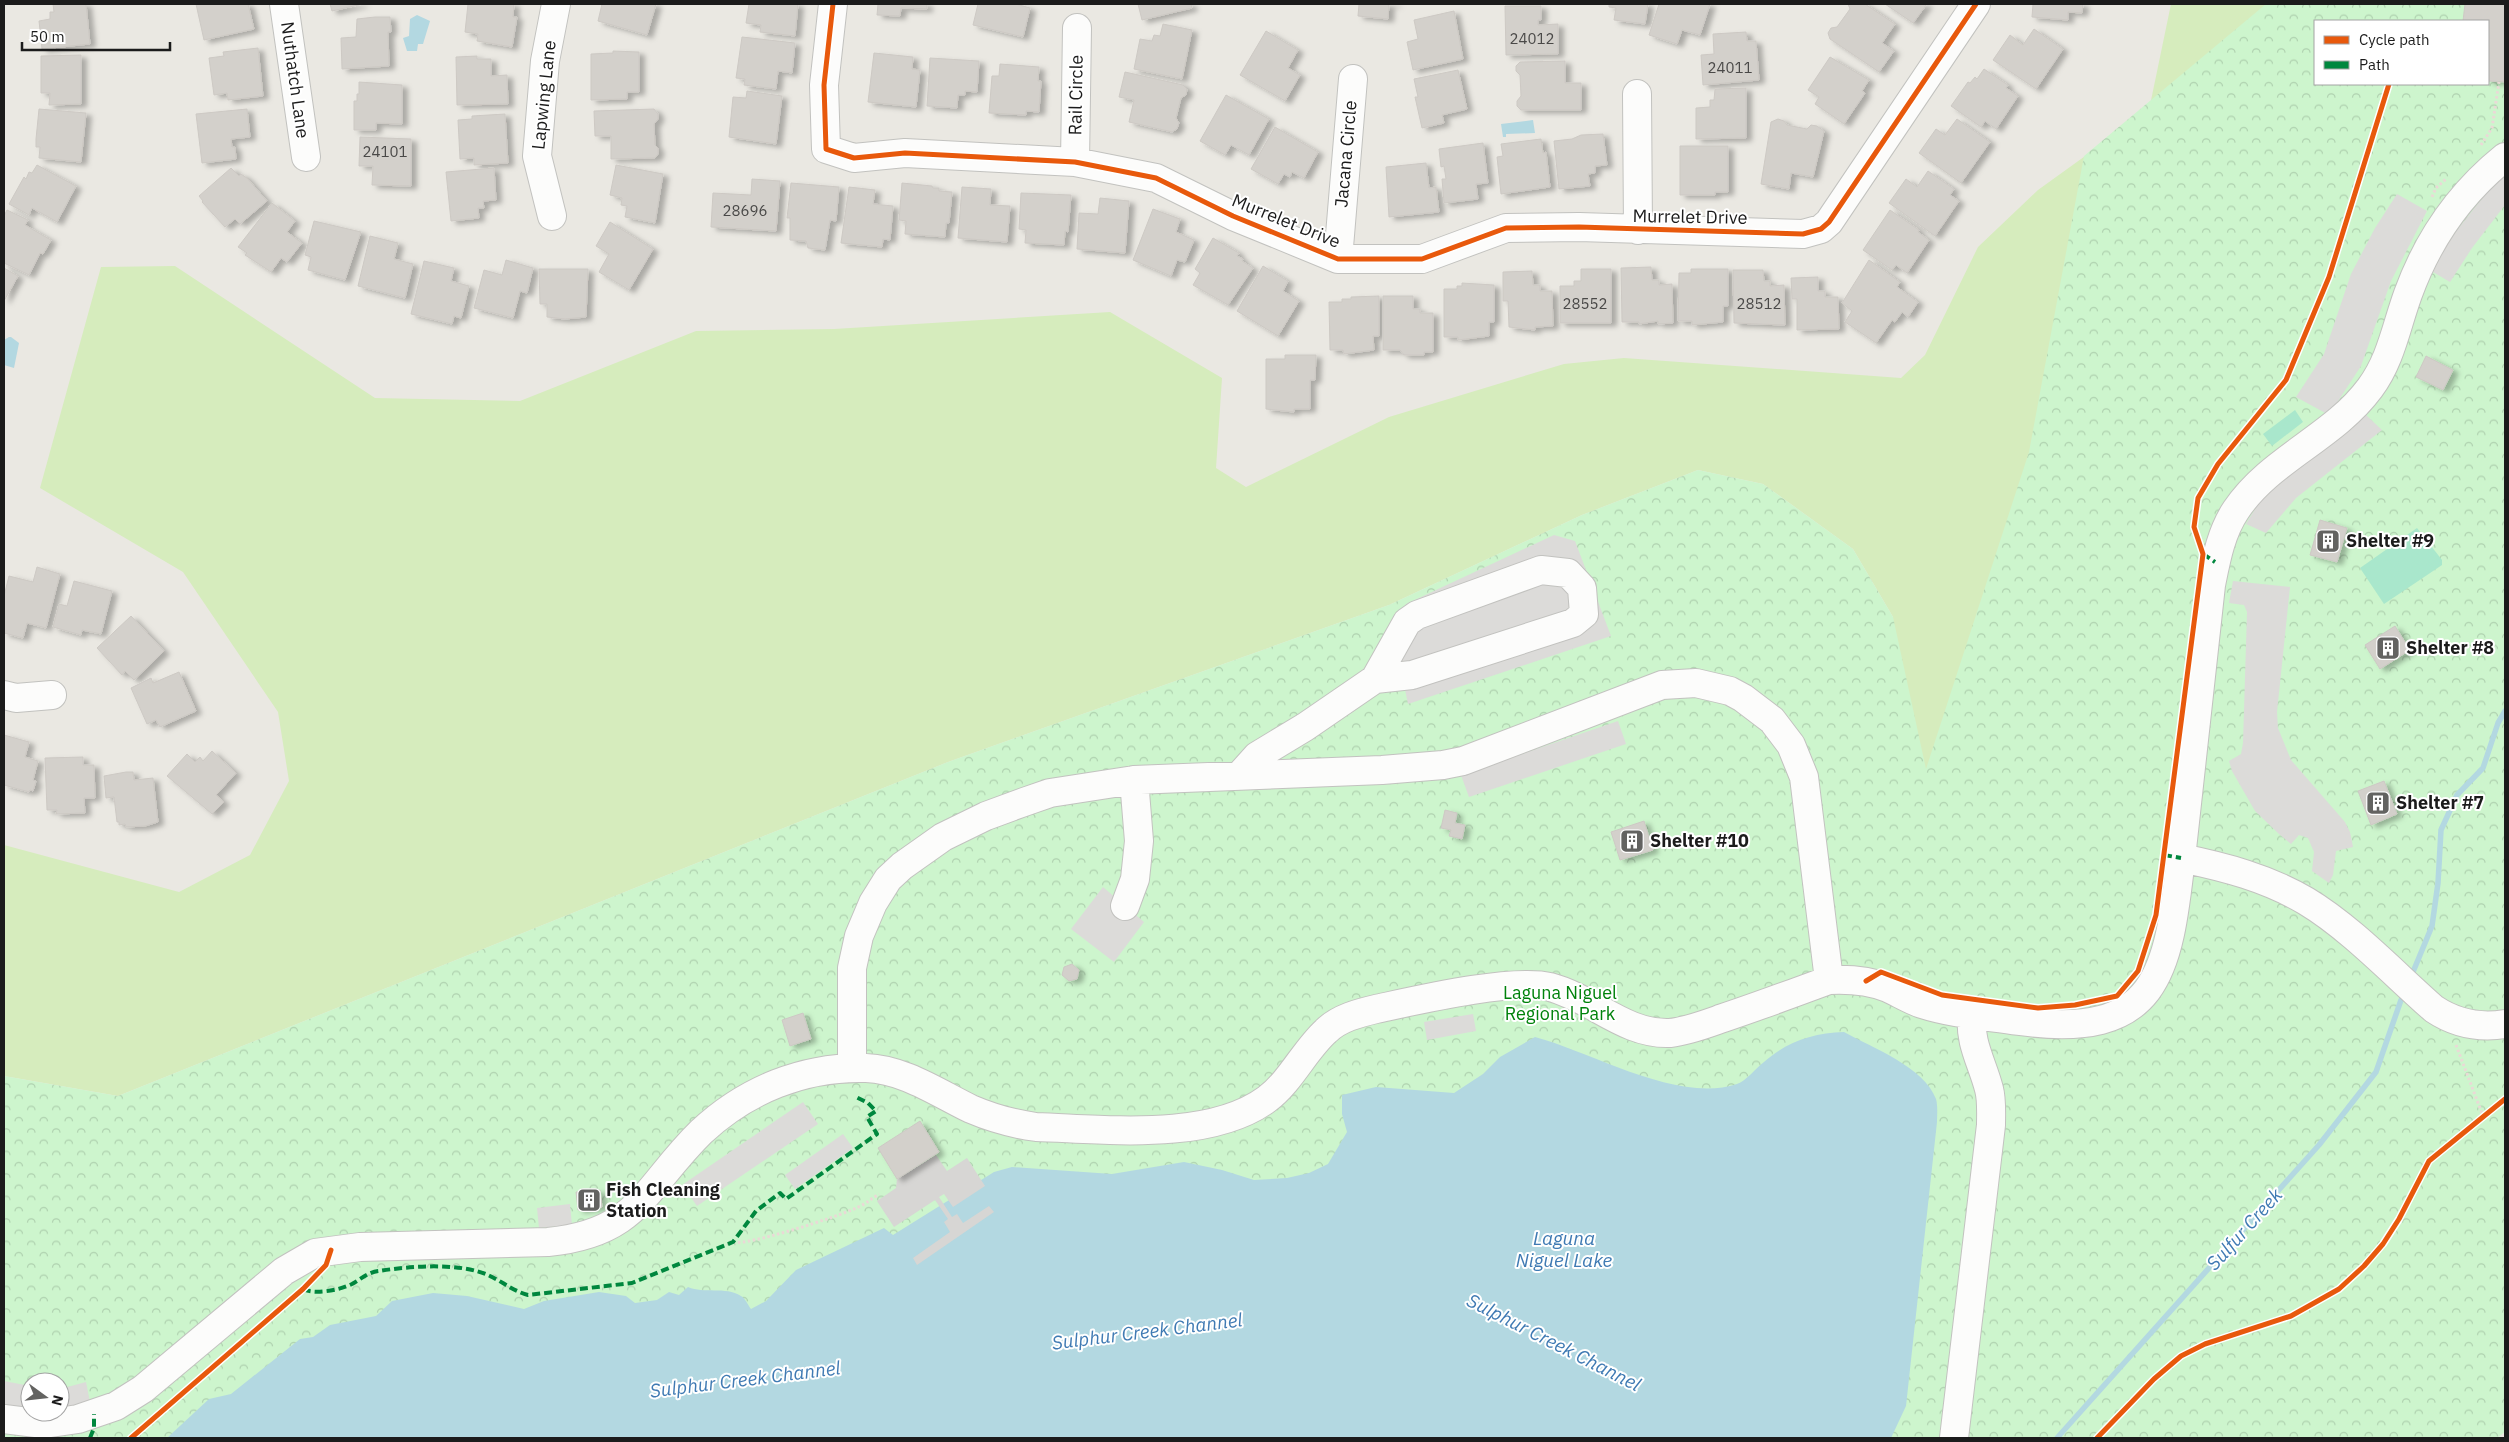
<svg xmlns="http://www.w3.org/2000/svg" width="2509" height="1442" viewBox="0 0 2509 1442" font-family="'IBM Plex Sans',sans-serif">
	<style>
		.grass { fill: #d6ecbd }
		.park { fill: url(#park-crowns); fill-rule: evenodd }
		.pitch { fill: #a9e7cc }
		.parking { fill: #dcdbd9 }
		.water { fill: #b3d8e1 }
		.pier { fill: #d7d6d4 }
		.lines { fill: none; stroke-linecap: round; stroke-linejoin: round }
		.stream { stroke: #b3d8e1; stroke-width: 5.5 }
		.building { fill: #d3d0cb; stroke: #cdc9c4; filter: url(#shadow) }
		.minor-casing { stroke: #c2c2bf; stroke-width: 30 }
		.path { stroke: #ead9d6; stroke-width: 3; stroke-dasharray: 2.5 2.5; stroke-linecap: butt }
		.minor { stroke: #fcfcfb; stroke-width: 28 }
		.quiet { stroke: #00873e; stroke-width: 4; stroke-dasharray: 8 4; stroke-linecap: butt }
		.cycleway-casing { stroke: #fff; stroke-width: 8 }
		.cycleway { stroke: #e8590c; stroke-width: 5 }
		.labels { text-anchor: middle; stroke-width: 4; stroke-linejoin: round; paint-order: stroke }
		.number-label { font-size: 15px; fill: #4a4948 }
		.street-label { font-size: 18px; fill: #1b1b1b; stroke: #fff }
		.poi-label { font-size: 18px; font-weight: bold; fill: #1b1b1b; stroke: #fff; text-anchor: start }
		.park-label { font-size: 18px; fill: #00820b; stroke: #fff }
		.water-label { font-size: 19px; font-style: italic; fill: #3f7ab3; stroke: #fff }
	</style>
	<defs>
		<pattern id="park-crowns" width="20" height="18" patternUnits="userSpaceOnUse" patternTransform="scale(1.25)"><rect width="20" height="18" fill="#cdf5cd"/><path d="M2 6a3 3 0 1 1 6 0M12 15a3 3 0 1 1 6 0" fill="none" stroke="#afd1af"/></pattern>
		<filter id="shadow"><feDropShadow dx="5.5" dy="3" stdDeviation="2.5" flood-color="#0004"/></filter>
	</defs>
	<rect width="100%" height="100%" fill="#eae8e2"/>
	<path class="grass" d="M2171 4H2399L2315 21V84L1897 922 1893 617 1853 549 1763 484 1698 470 1582 515 1389 605 948 762 118 1096 4 1076V845L179 892 250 855 289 781 278 712 183 572 40 488 101 267 175 266 375 398 520 401 696 331 834 329 1110 312 1222 378 1216 468 1246 487 1389 417 1564 364 1624 358 1901 378 1925 355 1978 247 2038 190 2149 110Z"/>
	<path class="park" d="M2266 4H2505V1432L2497 1438H4V1076L118 1096 948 762 1389 605 1582 515 1698 470 1763 484 1853 549 1893 617 1926 769 2029 452 2084 156ZM2315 21H2488V84H2315ZM30 1382H60V1412H30Z"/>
	<path class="pitch" d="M2295 410 2303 422 2272 446 2263 434Z
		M2417 528 2442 560V565L2384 604 2360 568Z"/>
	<path class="parking" d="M2505 174V205L2472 248 2450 282 2433 272 2446 244 2496 181Z
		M2397 194 2427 211 2391 281 2361 366 2329 415 2296 397 2324 354 2351 274 2375 228Z
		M2365 414 2382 430 2296 498 2266 533 2246 524 2260 501 2292 472Z
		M1554 535 1575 541 1611 636 1408 704 1392 627 1406 604Z
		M2233 581 2290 587 2277 712 2278 728 2291 760 2345 822 2350 832 2353 847 2336 851 2333 875 2329 883 2312 871 2314 852 2308 838 2299 835 2291 844 2279 834 2255 811 2232 771 2229 761 2241 754 2243 743 2247 612 2244 605 2229 603Z
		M1618 721 1626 744 1469 797 1461 775Z
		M1103 887 1144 922 1114 962 1071 929Z
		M1473 1014 1476 1031 1427 1040 1424 1022Z
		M803 1102 818 1124 697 1206 682 1185Z
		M843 1134 853 1148 795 1189 785 1175Z
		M570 1204 572 1225 539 1228 537 1208Z
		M4 1381 30 1386V1409L4 1406Z
		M86 1382 90 1402 60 1408V1389Z"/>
	<path class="water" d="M417 15 430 21 423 44H418L417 51H407L403 38 409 36 410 19Z
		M1533 120 1535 133 1506 134V137H1503L1501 124Z
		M9 337H11L19 343 14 368 4 365V340Z
		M1844 1032C1873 1048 1924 1067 1936 1099 1938 1106 1937 1116 1937 1122L1906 1406 1891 1438H167L209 1399 231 1394 300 1339 313 1337 330 1325 376 1316 392 1301 433 1293 467 1296 524 1309 544 1301 599 1292 626 1296 635 1303 657 1300 669 1292 679 1295 688 1287C704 1294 725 1286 741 1296 745 1298 748 1305 751 1309L766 1301 796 1270 884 1228 893 1235 994 1172 1012 1167 1112 1174 1184 1162 1222 1170 1254 1180 1287 1178 1309 1173 1328 1164 1347 1132 1342 1114V1095L1376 1087 1454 1093 1483 1074 1500 1057 1535 1037C1592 1052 1678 1104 1737 1084 1746 1081 1756 1068 1764 1062 1786 1042 1813 1033 1844 1032Z"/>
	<path class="pier" d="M936 1155 947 1171 967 1158 985 1186 953 1207 944 1194 939 1197 952 1217 957 1214 963 1223 989 1206 994 1212 917 1265 913 1258 950 1232 944 1222 948 1219 935 1200 894 1227 877 1201 896 1188 897 1179Z"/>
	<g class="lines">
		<path class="stream" d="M2413 972 2432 926 2438 883 2441 830 2457 795 2483 768 2498 723 2505 711
			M2057 1438 2319 1145 2376 1072 2401 1000"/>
	</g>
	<path class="building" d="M53 4H86L90 44 42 49 39 21 50 19V12H54Z
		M196 4H248L254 29 204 40Z
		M330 4H363L332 11Z
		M468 4H514L513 17H517L512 47 477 41 478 34 465 32Z
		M602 4H656L647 35 598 21Z
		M749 4H798L795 36 760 32 761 25 746 23Z
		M878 4H927V9L901 8 900 16 877 15Z
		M978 4H1016L1030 8 1023 37 973 25Z
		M1138 4H1191L1192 8 1142 20Z
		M1359 4H1396H1389L1388 19 1358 16Z
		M1609 4H1648L1645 24 1614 20 1616 8 1609 7Z
		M1659 4H1710L1700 35 1682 30 1677 44 1649 35Z
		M1848 4H1865L1895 24 1882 43 1894 51 1879 72 1830 39 1828 33 1831 28 1837 27 1850 9Z
		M1885 4H1927L1913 23Z
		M2033 4H2083L2082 13 2068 12V20L2032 17Z
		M2465 4H2505V82L2488 81V21H2463Z
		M1505 6H1541V20H1538V25L1558 24V54L1506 55Z
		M1454 11 1463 59 1413 70 1407 42 1418 39 1414 20Z
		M375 17H390L391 32H388L389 66 342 69 341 38 356 37 357 19Z
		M1163 24 1192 30 1182 79 1134 69 1140 39 1152 41 1154 35 1160 36Z
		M2034 29 2063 49 2036 89 1993 60 2010 35 2023 45Z
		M1266 31 1298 50 1288 68 1300 75 1285 101 1240 75Z
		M1746 32 1747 41H1756L1759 80 1703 85 1701 55 1714 54 1713 34Z
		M742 37 795 43 792 73 778 71 776 89 744 85 745 79 736 78Z
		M258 48 263 96 228 100 227 93 214 95 209 58 224 56 223 52Z
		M613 51 639 52V92H627V99L591 100V54L613 53Z
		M874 53 913 57 912 69 920 70 916 107 868 102Z
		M81 55V104L49 105 50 93H41V56Z
		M477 56V59H491V76L507 75 508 104 457 105 456 57Z
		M1830 57 1869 80 1862 91 1865 93 1844 124 1815 104 1819 97 1808 90Z
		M930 58 979 61 977 92 965 91V95H958L957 108 927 106Z
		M1565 61V83H1581V110H1521L1517 106V101L1521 96 1520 75 1516 71V66L1520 62Z
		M1000 64 1039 67 1038 81H1041L1039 112 1026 111V115L989 113 992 76H999Z
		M1984 69 2008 85 2006 88 2018 96 1996 129 1985 121 1981 127 1951 106 1968 82 1970 83 1975 77 1977 79Z
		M1458 70 1467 109 1442 115 1444 123 1422 128 1415 97H1418L1414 79Z
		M1125 72 1183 85 1187 89 1186 95 1181 98 1176 118 1179 123 1177 129 1172 132 1129 122 1134 100 1119 97Z
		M359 82 402 85V124L376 123V130H354V101H357V94H359Z
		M1746 88V138L1696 139V108L1710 107V100H1714L1715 89Z
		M747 91 782 96 776 144 729 137 733 97 746 98Z
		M1226 95 1269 119 1249 155 1231 145 1225 155 1200 141Z
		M39 109 86 113 81 162 39 158 40 147H36V139Z
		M247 109 250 137 231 139 232 147H235L236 159 202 163 196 114Z
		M654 109 658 114V119L654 124 655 145 658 148V154L655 158 611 159V136H595L594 111Z
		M505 114 508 163 474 165V158L460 159 458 120 472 119V116Z
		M1778 119 1784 121 1787 125 1807 129 1811 125 1817 126 1824 131 1813 177 1791 173 1789 189 1761 184 1771 122Z
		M1957 119 1990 142 1961 183 1919 153 1936 129 1945 135Z
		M1275 127 1318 152 1304 178 1292 172 1290 177 1284 174 1278 184 1251 169Z
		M1603 134 1607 165 1595 166V173L1588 174 1590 186 1559 189 1554 141 1572 139 1581 135Z
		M360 137 411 139V186L372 185 373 166H359Z
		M1541 139 1543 153 1546 152 1550 187 1501 194 1497 157 1503 156 1501 144Z
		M1483 143 1488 183 1476 184 1478 199 1444 203 1442 179H1446L1444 166 1441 167 1439 149Z
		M1680 146H1728V192H1715V195H1680Z
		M1426 163 1429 188 1436 187 1439 212 1389 217 1386 167Z
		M37 165 76 186 57 222 32 208 29 215 9 204 24 177 26 179 29 172 32 173Z
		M616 165 663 174 655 223 625 217 627 206 621 205 622 198 610 195Z
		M231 168 239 176 241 174 247 178 267 201 240 224 235 219 225 227 202 202 203 201 199 196Z
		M494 168 496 200 483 201 484 208H478L479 218 451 221 446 172Z
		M1928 171 1954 189 1950 195 1959 201 1935 236 1889 203 1906 179 1917 187Z
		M752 179 780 181 776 231 711 227 713 193 751 195Z
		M791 183 839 187 836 221 830 220 825 250 808 248 806 241 790 240V218H787Z
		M902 183 932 186 933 188H939V191L952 192 949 223H946L945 237 905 234 906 221 899 220Z
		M849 187 875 190 873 204 893 206 890 240 883 239 882 247 841 243Z
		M962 187 991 189 990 205 1010 206 1007 242 958 238Z
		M1021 193 1071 195 1068 232 1065 231 1064 245 1025 243 1026 230 1019 229Z
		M1100 198 1129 201 1125 253 1077 249 1079 213 1098 214Z
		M272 203 295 221 287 232 302 243 287 262 281 258 271 272 245 255 247 253 238 247Z
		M1153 209 1180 219 1176 232 1194 240 1185 262 1177 260 1171 276 1133 260Z
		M7 210 28 220 25 225 51 240 43 254 40 253 29 275 4 263V216Z
		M1890 210 1919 230 1918 232 1929 240 1907 273 1896 265 1892 270 1863 250Z
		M314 221 361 232 345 280 308 270 311 257 305 255Z
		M610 222 653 249 629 290 599 272 609 254 596 246Z
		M370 236 398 243 394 259 413 264 405 298 358 286Z
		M1213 238 1239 253 1237 256 1243 259 1242 261 1253 268 1228 305 1193 285 1200 273 1195 269Z
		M506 260 533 268 527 293 520 291 513 318 474 308 484 270 502 275Z
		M1869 260 1900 282 1897 287 1918 302 1908 317 1902 312 1895 322 1892 320 1876 343 1845 322 1852 311 1842 303Z
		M424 261 454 268 451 281 469 286 461 318 454 316 452 324 411 314Z
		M1263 266 1288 281 1283 291 1299 301 1278 336 1237 311Z
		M1651 267 1652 280H1659V285L1672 284 1673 323 1658 324V321L1639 324V322H1622L1621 268Z
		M4 268 18 276 4 301Z
		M539 269H588L586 317 565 319 547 317V304H540Z
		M1581 269H1611V323H1560V286H1574V281H1581Z
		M1691 269H1728V306H1723V322L1692 325V321H1678L1679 273H1691Z
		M1733 270H1763L1764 281H1770V286L1784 285 1785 325 1734 323Z
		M1532 271 1533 285H1540V291H1552L1553 326 1535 327V330L1509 327 1508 301H1503V272Z
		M1818 277V291H1825V297H1838L1839 329 1797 330V299H1792L1791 278Z
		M1462 283 1494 285V322H1489V336L1458 340V337H1444V289H1457V286H1462Z
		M1379 296V336H1373L1374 350 1344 354 1343 350H1330L1329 302H1342V299H1351V297Z
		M1383 296H1413V309H1420V313H1433V352H1424V355H1404L1400 350H1383Z
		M1285 355H1316L1315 380H1310V409H1294V412L1266 409V359H1285Z
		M2426 356 2453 370 2443 390 2416 377Z
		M2320 520 2347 528 2337 562 2310 555Z
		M37 567 60 574 46 628 27 623 23 638 4 633V596L9 576 33 582Z
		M74 581 112 591 101 634 82 630 81 635 53 627 59 604 67 606Z
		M131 616 164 651 134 680 125 671 122 675 97 648Z
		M2395 626 2410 650 2380 669 2365 645Z
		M179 672 196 711 160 727 156 720 147 724 131 688 151 678 153 683Z
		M4 735 29 742 25 757 38 761 33 780 36 781 33 791 30 790 29 792 4 785Z
		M212 751 236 773 216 795 224 802 212 814 167 776 187 754 195 762 200 757 203 761Z
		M83 757V765H94L95 798H84L85 813 56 814 57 810H47L45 758Z
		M126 772H133L134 780 153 778 158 822 145 826 126 827 125 824 119 825V822H117L114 797 106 798 104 776Z
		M2384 781 2397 814 2371 825 2358 791Z
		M1445 810 1457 813 1455 823 1465 825 1462 839 1449 836 1451 830 1441 828Z
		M1644 821 1653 850 1620 860 1611 832Z
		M1072 964 1079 970 1077 979 1069 981 1062 975 1064 967Z
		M803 1013 811 1039 790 1046 782 1020Z
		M920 1121 939 1152 897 1179 878 1148Z
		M600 1190 602 1207 578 1210 576 1192Z"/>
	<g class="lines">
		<g class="minor-casing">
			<path id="minor" d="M284 4 306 157
				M833 4 824 85 826 149 854 158 905 153 1075 162 1156 178 1233 216 1338 259H1422L1506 228 1579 227 1803 234 1821 229 1829 222 1976 4
				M1637 94 1638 230
				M1075 162 1077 28
				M552 216 537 156 545 61 556 4
				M1338 259 1353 79
				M4 695 16 698 52 695
				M1240 775 1257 756 1305 727 1375 679 1412 675 1573 623 1584 614 1582 588 1568 573 1541 570 1417 615 1407 622 1375 679
				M2181 858 2211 585C2216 560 2221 532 2236 510 2270 459 2333 438 2370 388 2391 360 2396 327 2408 294 2428 239 2459 194 2505 157
				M1125 906 1135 879 1139 841 1134 780
				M852 1068V968L859 936 873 903 888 879 902 866 943 837 986 816 1024 802 1050 793 1134 780 1382 770 1443 765 1463 761 1662 685 1696 683 1730 691 1743 698 1772 720 1791 745 1804 777 1829 980
				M4 1419 44 1424 78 1419 116 1406 143 1389 284 1271 315 1253 360 1247 548 1242C639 1233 644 1188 701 1132 746 1090 804 1066 866 1068 903 1069 938 1093 971 1109 992 1118 1014 1124 1036 1127 1104 1129 1209 1142 1267 1099 1291 1081 1304 1051 1326 1031 1339 1018 1359 1013 1376 1009 1418 1000 1512 978 1550 987 1592 998 1625 1035 1670 1033 1688 1031 1706 1024 1723 1018 1759 1006 1794 993 1829 980 1849 979 1868 980 1888 988 1899 993 1910 1000 1922 1004 1953 1014 1987 1016 2019 1021 2158 1040 2168 974 2181 858 2225 867 2267 878 2306 901 2351 928 2394 974 2434 1009 2455 1023 2480 1028 2505 1024
				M1954 1438 1991 1125C1991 1113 1992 1100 1989 1089 1982 1062 1969 1043 1972 1014"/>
		</g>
		<path class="path" d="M2481 145 2492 128 2499 82
			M2432 197 2436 188 2446 179
			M2456 1045 2483 1116
			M733 1242C744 1247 840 1216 856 1208 864 1205 871 1199 879 1194"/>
		<use href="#minor" class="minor"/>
		<path class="quiet" d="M2203 554 2215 562
			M2164 855 2181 858
			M303 1289C315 1295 340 1290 352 1284 361 1279 368 1272 379 1271 410 1266 462 1262 490 1276 503 1282 513 1291 528 1295L632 1283 669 1268 733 1242 756 1211 780 1193 786 1199 877 1134 867 1117 876 1111 868 1103 856 1097
			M90 1438 94 1428V1414"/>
		<g class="cycleway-casing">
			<path id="cycleway" d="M833 4 824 85 826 149 854 158 905 153 1075 162 1156 178 1233 216 1338 259H1422L1506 228 1579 227 1803 234 1821 229 1829 222 1976 4
				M1866 981 1881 972 1942 995 2038 1008 2075 1005 2117 996 2138 971 2156 915 2203 554 2194 527 2198 498 2218 464 2286 380 2329 277 2389 84
				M131 1438 303 1289 326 1265 331 1250
				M2097 1438 2154 1379 2181 1356 2205 1344 2291 1316 2339 1289 2364 1266 2383 1244 2399 1219 2429 1161 2505 1099"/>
		</g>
		<use href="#cycleway" class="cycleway"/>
	</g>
	<defs>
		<g id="building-square" transform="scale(1.25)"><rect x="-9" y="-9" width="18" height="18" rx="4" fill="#636361" stroke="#fff"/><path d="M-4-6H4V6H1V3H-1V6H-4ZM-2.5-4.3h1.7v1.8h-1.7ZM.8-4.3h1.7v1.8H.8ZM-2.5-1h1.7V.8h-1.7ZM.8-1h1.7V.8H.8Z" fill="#fff"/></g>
	</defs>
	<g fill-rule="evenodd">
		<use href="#building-square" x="2328" y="541"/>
		<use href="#building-square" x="2388" y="648"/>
		<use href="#building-square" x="2378" y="803"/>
		<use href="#building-square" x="1632" y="841"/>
		<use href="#building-square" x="589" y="1200"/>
	</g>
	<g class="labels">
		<g class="number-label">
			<text x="1532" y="44">24012</text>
			<text x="1730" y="73">24011</text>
			<text x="385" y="157">24101</text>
			<text x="745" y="216">28696</text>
			<text x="1585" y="309">28552</text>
			<text x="1759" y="309">28512</text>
		</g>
		<g class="street-label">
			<text transform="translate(295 80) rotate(82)" y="6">Nuthatch Lane</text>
			<text transform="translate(544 95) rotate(-84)" y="6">Lapwing Lane</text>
			<text transform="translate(1076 95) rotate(-89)" y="6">Rail Circle</text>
			<text transform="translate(1346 154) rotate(-85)" y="6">Jacana Circle</text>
			<text transform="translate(1690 217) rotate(1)" y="6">Murrelet Drive</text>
			<text transform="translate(1286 221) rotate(22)" y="6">Murrelet Drive</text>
		</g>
		<g class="poi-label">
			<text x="2346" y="547">Shelter #9</text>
			<text x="2406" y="654">Shelter #8</text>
			<text x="2396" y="809">Shelter #7</text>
			<text x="1650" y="847">Shelter #10</text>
			<text x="606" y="1196">Fish Cleaning<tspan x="606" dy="21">Station</tspan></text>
		</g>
		<g class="park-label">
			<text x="1560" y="999">Laguna Niguel<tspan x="1560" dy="21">Regional Park</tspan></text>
		</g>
		<g class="water-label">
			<text transform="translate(2244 1229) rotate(-48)" y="7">Sulfur Creek</text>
			<text x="1564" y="1245">Laguna<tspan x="1564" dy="22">Niguel Lake</tspan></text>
			<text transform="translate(1147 1331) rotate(-7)" y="7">Sulphur Creek Channel</text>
			<text transform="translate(1554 1342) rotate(27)" y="7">Sulphur Creek Channel</text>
			<text transform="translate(745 1379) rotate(-7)" y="7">Sulphur Creek Channel</text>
		</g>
	</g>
	<rect width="2509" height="1442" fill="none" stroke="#1b1b1b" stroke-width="10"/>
	<rect x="2314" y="20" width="175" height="65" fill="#ffffff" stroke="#a4a4a4"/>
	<rect x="2324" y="36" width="25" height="8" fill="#e8590c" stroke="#a4a4a4"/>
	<text x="2359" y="45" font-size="15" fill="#1b1b1b">Cycle path</text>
	<rect x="2324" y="61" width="25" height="8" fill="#00873e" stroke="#a4a4a4"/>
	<text x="2359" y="70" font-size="15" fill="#1b1b1b">Path</text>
	<g transform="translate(45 1397) rotate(105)"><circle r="24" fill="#ffffff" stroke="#a4a4a4"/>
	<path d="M0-4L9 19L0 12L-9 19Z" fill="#636361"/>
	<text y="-8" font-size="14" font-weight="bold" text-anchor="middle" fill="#1b1b1b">N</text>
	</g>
	<path d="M22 42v8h148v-8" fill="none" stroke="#1b1b1b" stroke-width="2.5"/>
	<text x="30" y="42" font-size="15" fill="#1b1b1b" stroke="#ffffff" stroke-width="4" paint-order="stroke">50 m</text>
</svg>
